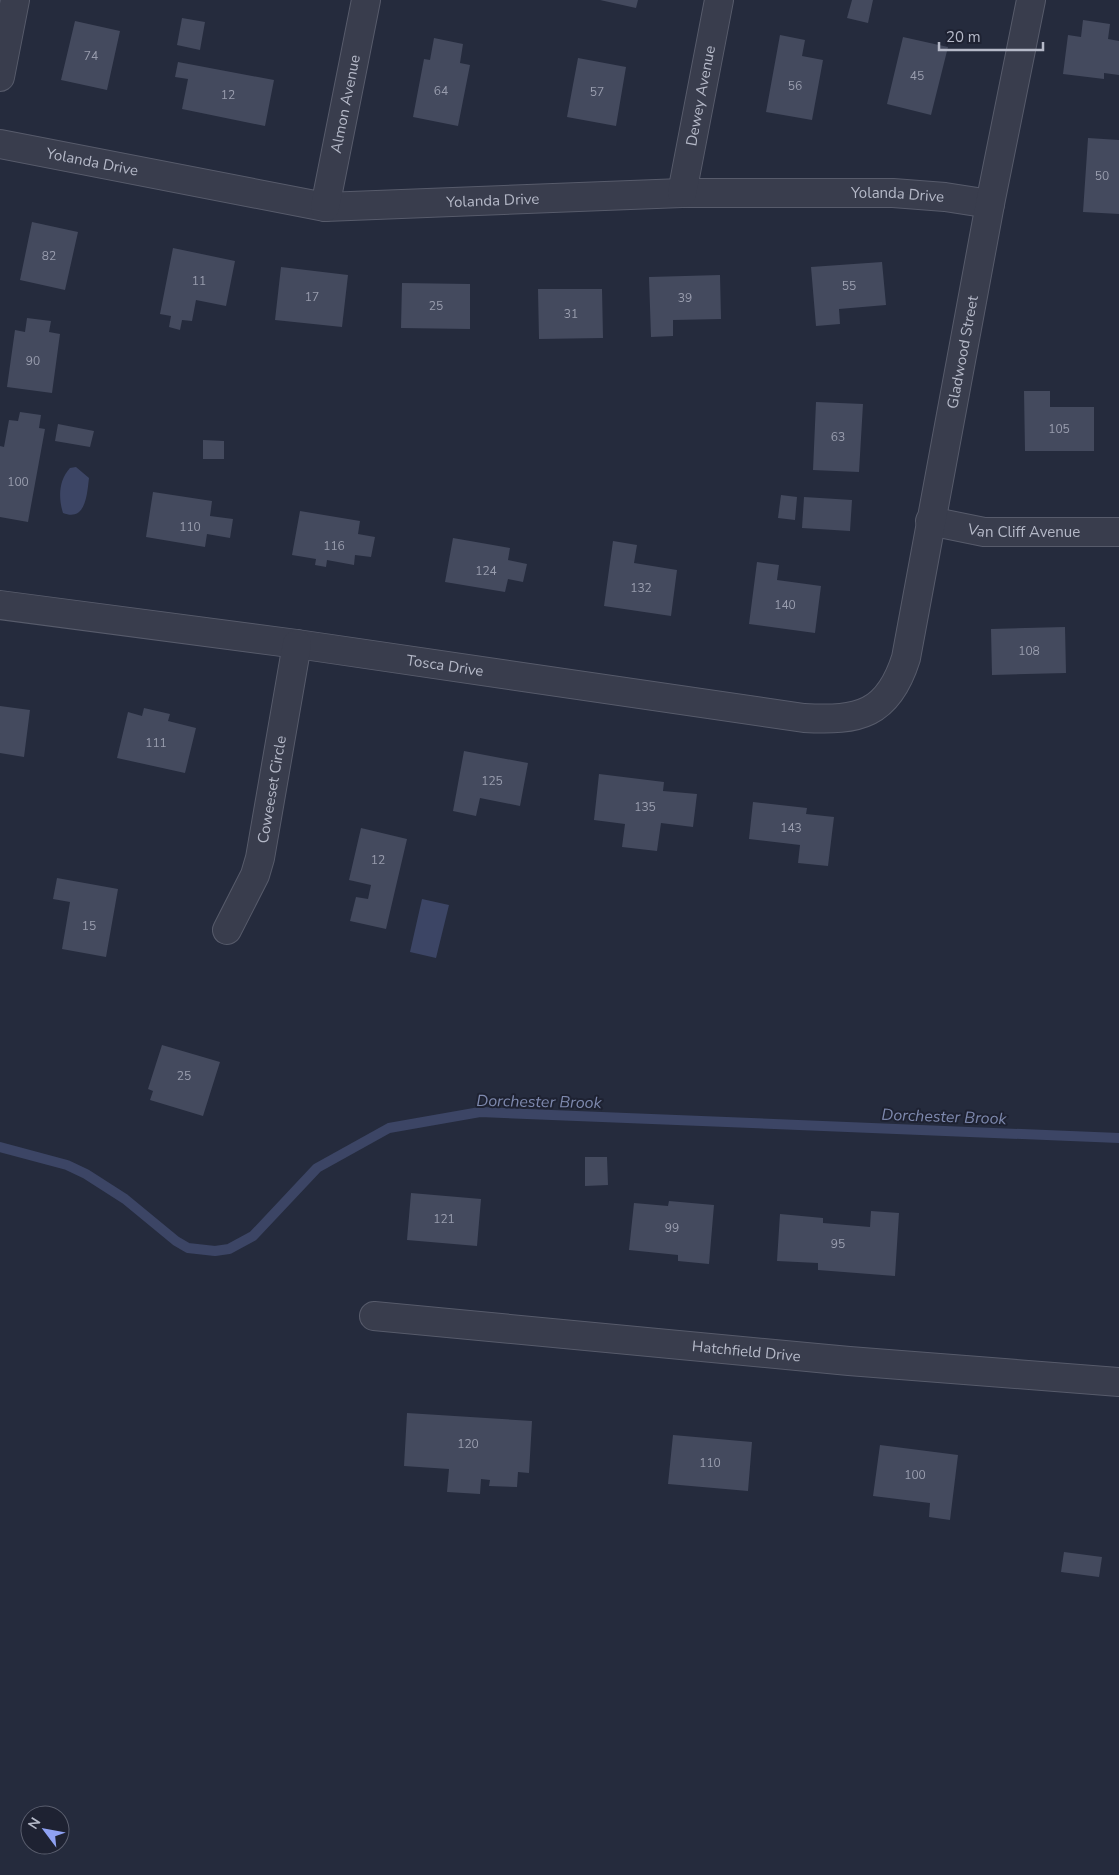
<svg xmlns="http://www.w3.org/2000/svg" width="1119" height="1875" viewBox="0 0 1119 1875" font-family="'Nunito Sans',sans-serif">
	<style>
		.water { fill: #3c4565 }
		.lines { fill: none; stroke-linecap: round; stroke-linejoin: round }
		.stream { stroke: #3c4565; stroke-width: 10 }
		.building { fill: #444a5e }
		.street-casing { stroke: #575b6b; stroke-width: 30 }
		.street { stroke: #393d4d; stroke-width: 28 }
		.labels { text-anchor: middle; stroke-width: 4; stroke-linejoin: round; paint-order: stroke }
		.number-label { font-size: 12px; fill: #999dae }
		.street-label { font-size: 15px; fill: #b5b9c8; stroke: #1e2232 }
		.water-label { font-size: 16px; font-style: italic; fill: #7e89ae; stroke: #1e2232 }
	</style>
	<rect width="100%" height="100%" fill="#252b3d"/>
	<path class="water" d="M76 467 89 478C87 494 86 522 63 513 58 497 59 480 70 468Z
		M422 899 449 905 436 958 410 952Z"/>
	<g class="lines">
		<path class="stream" d="M0 1147 67 1165 86 1174 125 1199 176 1241 188 1248 215 1251 229 1249 253 1236 317 1168 389 1128 480 1112 1119 1138"/>
	</g>
	<path class="building" d="M600 0H638L636 8Z
		M852 0H873L868 23 847 18Z
		M182 18 205 22 200 50 177 45Z
		M1083 20 1110 24 1108 39 1119 41V75L1104 73V79L1063 74 1068 35 1081 37Z
		M75 21 120 31 107 90 61 80Z
		M780 35 805 40 802 56 823 60 812 120 766 112Z
		M903 37 948 47 931 115 887 104Z
		M434 38 463 44 460 63 470 65 458 126 413 117 424 59 430 60Z
		M578 58 626 67 616 126 567 117Z
		M178 62 274 80 265 126 182 109 188 79 175 77Z
		M1088 138 1119 140V214L1083 212Z
		M32 222 78 232 65 290 20 280Z
		M173 248 235 261 226 306 196 300 192 321 182 320 180 330 169 327 171 316 160 314Z
		M882 262 886 305 839 309 840 324 816 326 811 267Z
		M281 267 348 275 342 327 275 320Z
		M720 275 721 319 673 320V336L651 337 649 277Z
		M402 283 470 284V329L401 328Z
		M538 289H602L603 338 539 339Z
		M27 318 51 321 49 332 60 334 52 393 7 387 15 330 25 332Z
		M1024 391H1050V407H1094V451H1025Z
		M816 402 863 404 859 472 813 470Z
		M20 412 41 415 39 428 45 429 28 522 0 517V446L4 447 9 420 18 421Z
		M58 424 94 431 90 447 55 441Z
		M203 440 224 441V459H203Z
		M153 492 212 501 210 516 233 519 230 538 207 534 205 547 146 537Z
		M781 495 797 497 795 520 778 518Z
		M804 497 852 500 850 531 802 528Z
		M300 511 360 521 358 534 375 537 371 557 355 555 354 565 327 560 326 567 315 565 316 559 292 555Z
		M453 538 510 548 508 560 527 564 523 582 508 579 505 592 445 582Z
		M613 541 637 545 634 563 677 570 671 616 604 606Z
		M757 562 779 565 777 580 821 586 815 633 749 624Z
		M1065 627 1066 673 992 675 991 629Z
		M0 706 30 710 24 757 0 753Z
		M144 708 170 714 168 721 196 728 185 773 117 758 128 712 142 716Z
		M464 751 528 763 520 806 480 798 476 816 453 811Z
		M599 774 664 782 663 791 697 794 693 827 661 823 657 851 622 847 625 824 594 820Z
		M753 802 807 808 806 814 834 817 828 866 798 863 800 845 749 839Z
		M361 828 407 839 386 929 350 921 356 897 368 899 371 885 349 880Z
		M57 878 118 889 106 957 62 949 70 902 53 899Z
		M162 1045 220 1062 203 1116 150 1100 153 1091 148 1089Z
		M585 1157H607L608 1185 585 1186Z
		M411 1193 481 1199 477 1246 407 1240Z
		M669 1201 714 1205 709 1264 678 1261V1255L629 1250 634 1203 668 1206Z
		M871 1211 899 1213 895 1276 818 1270V1263L777 1261 780 1214 823 1218V1223L870 1227Z
		M407 1413 532 1421 529 1473 518 1472 517 1487 489 1486 490 1480 481 1479 480 1494 447 1492 449 1469 404 1466Z
		M673 1435 752 1442 748 1491 668 1484Z
		M880 1445 958 1455 950 1520 929 1517 930 1503 873 1496Z
		M1064 1552 1102 1557 1099 1577 1061 1572Z"/>
	<g class="lines">
		<g class="street-casing">
			<g id="street">
				<path d="M0 77 15 0"/>
				<path id="s1" d="M0 144 325 207 682 193H893L945 197 990 204"/>
				<path id="s2" d="M682 193 719 0"/>
				<path id="s3" d="M325 207 366 0"/>
				<path id="s4" d="M930 521 984 532H1119"/>
				<path id="s5" d="M0 605 297 644 804 718C859 721 888 715 906 658L990 204 1031 0"/>
				<path id="s6" d="M227 930 255 875 260 858 297 644"/>
				<path id="s7" d="M374 1316 849 1361 1119 1382"/>
			</g>
		</g>
		<use href="#street" class="street"/>
	</g>
	<g class="labels">
		<g class="number-label">
			<text x="91" y="60">74</text>
			<text x="917" y="80">45</text>
			<text x="795" y="90">56</text>
			<text x="441" y="95">64</text>
			<text x="597" y="96">57</text>
			<text x="228" y="99">12</text>
			<text x="1102" y="180">50</text>
			<text x="49" y="260">82</text>
			<text x="199" y="285">11</text>
			<text x="849" y="290">55</text>
			<text x="312" y="301">17</text>
			<text x="685" y="302">39</text>
			<text x="436" y="310">25</text>
			<text x="571" y="318">31</text>
			<text x="33" y="365">90</text>
			<text x="1059" y="433">105</text>
			<text x="838" y="441">63</text>
			<text x="18" y="486">100</text>
			<text x="190" y="531">110</text>
			<text x="334" y="550">116</text>
			<text x="486" y="575">124</text>
			<text x="641" y="592">132</text>
			<text x="785" y="609">140</text>
			<text x="1029" y="655">108</text>
			<text x="156" y="747">111</text>
			<text x="492" y="785">125</text>
			<text x="645" y="811">135</text>
			<text x="791" y="832">143</text>
			<text x="378" y="864">12</text>
			<text x="89" y="930">15</text>
			<text x="184" y="1080">25</text>
			<text x="444" y="1223">121</text>
			<text x="672" y="1232">99</text>
			<text x="838" y="1248">95</text>
			<text x="468" y="1448">120</text>
			<text x="710" y="1467">110</text>
			<text x="915" y="1479">100</text>
		</g>
		<g class="street-label">
			<text dy="5" stroke="none"><textPath href="#s2" startOffset="99">Dewey Avenue</textPath></text>
			<text dy="5" stroke="none"><textPath href="#s3" startOffset="105">Almon Avenue</textPath></text>
			<text dy="5" stroke="none"><textPath href="#s1" startOffset="94">Yolanda Drive</textPath></text>
			<text dy="5" stroke="none"><textPath href="#s1" startOffset="904">Yolanda Drive</textPath></text>
			<text dy="5" stroke="none"><textPath href="#s1" startOffset="499">Yolanda Drive</textPath></text>
			<text dy="5" stroke="none"><textPath href="#s5" startOffset="1255">Gladwood Street</textPath></text>
			<text dy="5" stroke="none"><textPath href="#s4" startOffset="95">Van Cliff Avenue</textPath></text>
			<text dy="5" stroke="none"><textPath href="#s5" startOffset="449">Tosca Drive</textPath></text>
			<text dy="5" stroke="none"><textPath href="#s6" startOffset="149">Coweeset Circle</textPath></text>
			<text dy="5" stroke="none"><textPath href="#s7" startOffset="374">Hatchfield Drive</textPath></text>
		</g>
		<g class="water-label">
			<text transform="translate(539 1101) rotate(1)" y="6">Dorchester Brook</text>
			<text transform="translate(944 1116) rotate(2)" y="6">Dorchester Brook</text>
		</g>
	</g>
	<g transform="translate(45 1830) rotate(302)"><circle r="24" fill="#1e2232" stroke="#5a5e6e"/>
	<path d="M0-4L9 19L0 12L-9 19Z" fill="#8fa2f3"/>
	<text y="-8" font-size="14" font-weight="bold" text-anchor="middle" fill="#b5b9c8">N</text>
	</g>
	<path d="M939 42v8h104v-8" fill="none" stroke="#b5b9c8" stroke-width="2.5"/>
	<text x="946" y="42" font-size="15" fill="#b5b9c8" stroke="#1e2232" stroke-width="4" paint-order="stroke">20 m</text>
</svg>
